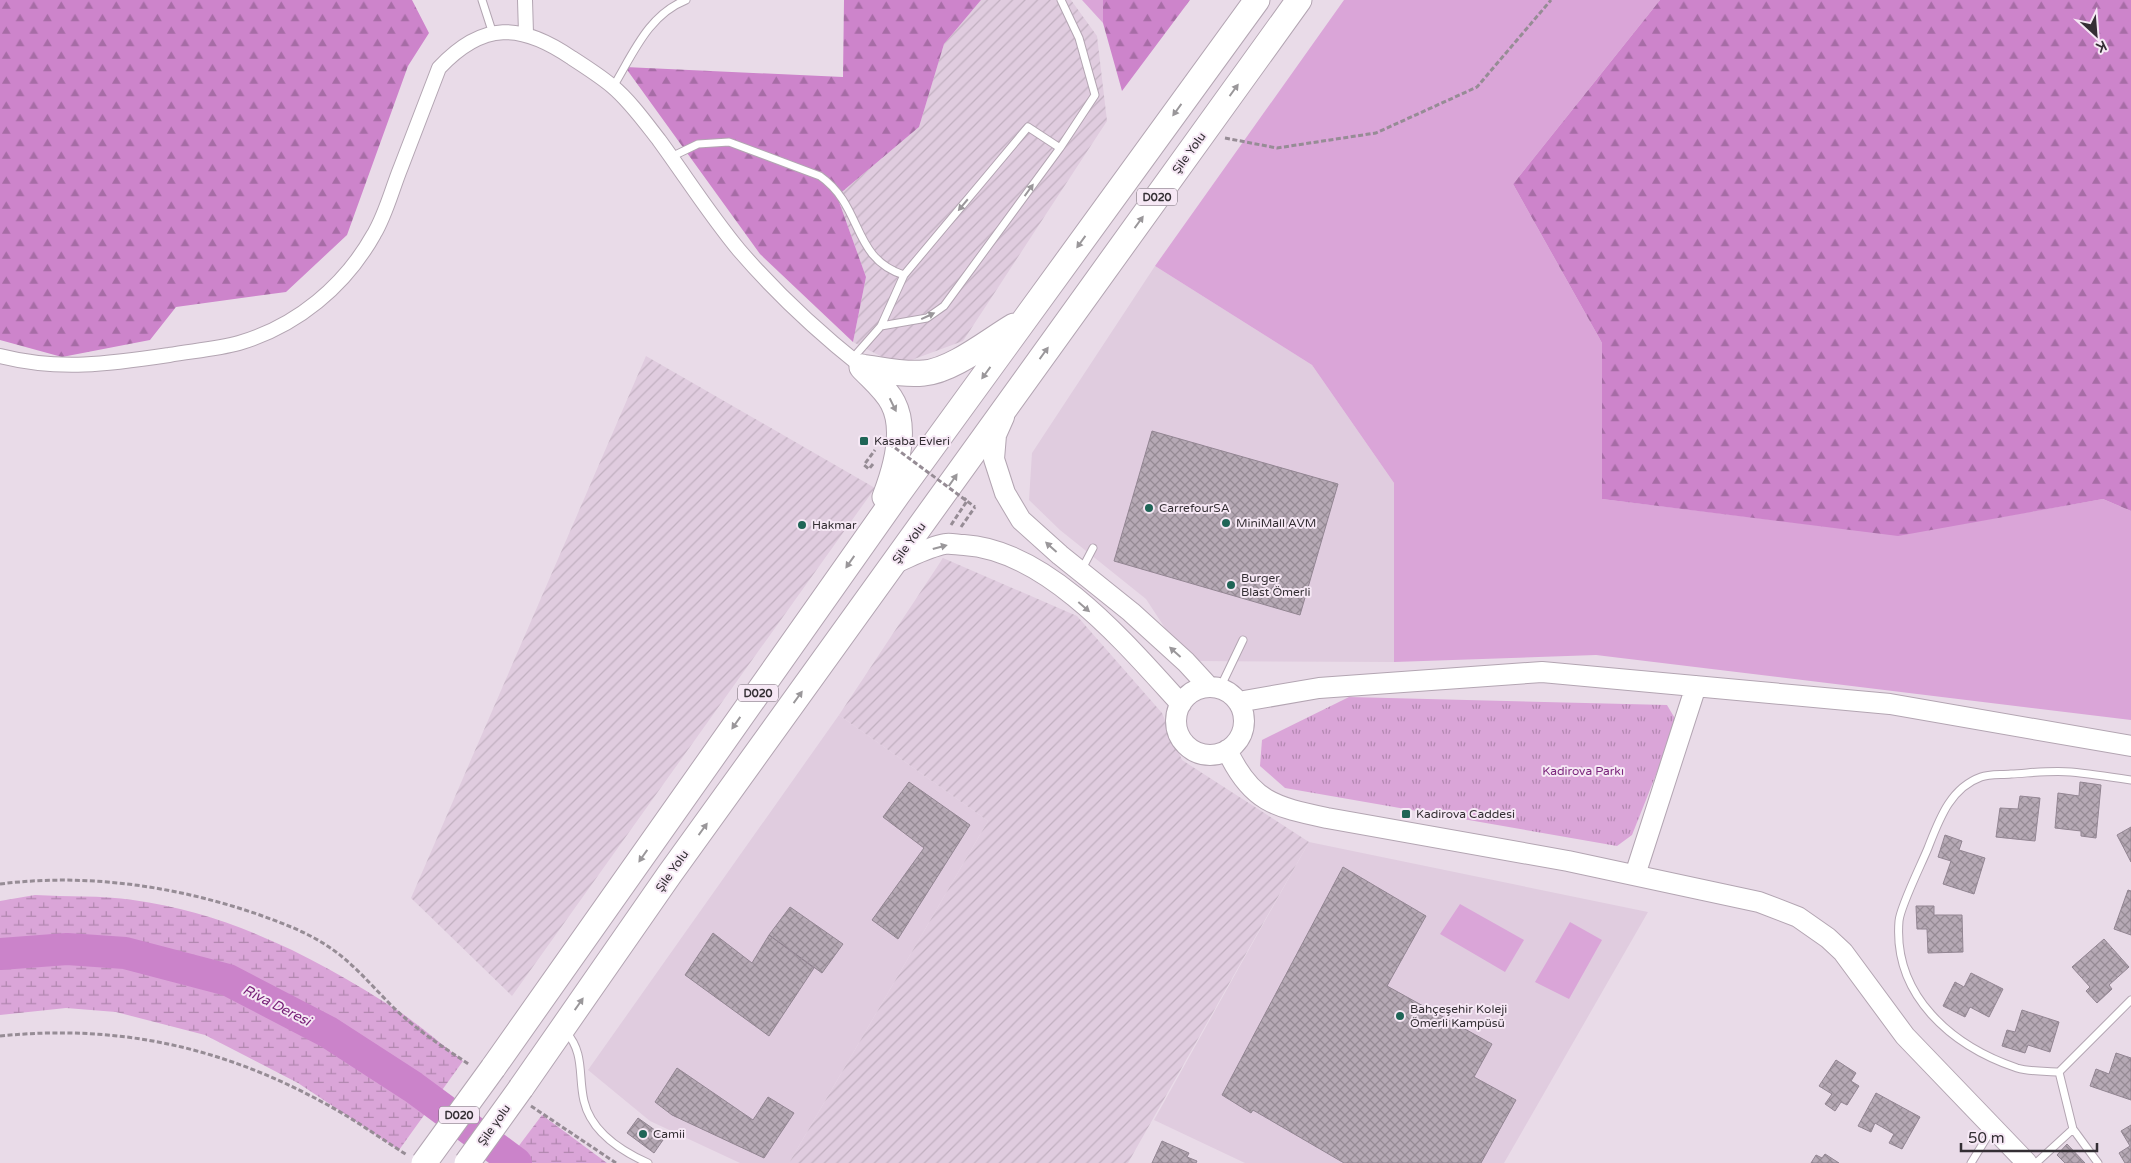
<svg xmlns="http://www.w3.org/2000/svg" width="2131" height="1163" viewBox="0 0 2131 1163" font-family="'Varela Round',sans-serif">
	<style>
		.built { fill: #e0ccdf }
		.industrial { fill: url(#industrial-furrows) }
		.green { fill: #daa5d8 }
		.forest { fill: url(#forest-firs) }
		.wetland { fill: url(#wetland-marsh) }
		.park { fill: url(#park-tufts) }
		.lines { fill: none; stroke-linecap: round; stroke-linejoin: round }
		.river { stroke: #cb83ca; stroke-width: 32 }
		.building { fill: url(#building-cross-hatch); stroke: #928592 }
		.lane-casing { stroke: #b3a5b2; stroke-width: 9 }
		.street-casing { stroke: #b3a5b2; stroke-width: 16 }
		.secondary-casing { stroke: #b3a5b2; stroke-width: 22 }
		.highway-casing { stroke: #b3a5b2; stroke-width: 27 }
		.path { stroke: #968c95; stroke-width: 3; stroke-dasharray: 5 2.5; stroke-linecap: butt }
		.lane { stroke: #fff; stroke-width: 7 }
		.street { stroke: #fff; stroke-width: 14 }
		.secondary { stroke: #fff; stroke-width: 20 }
		.highway { stroke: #fff; stroke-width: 25 }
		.highway-bridge-casing { stroke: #b3a5b2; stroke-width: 27; stroke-linecap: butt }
		.path-bridge { stroke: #968c95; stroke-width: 3; stroke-dasharray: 5 2.5; stroke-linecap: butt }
		.highway-bridge { stroke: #fff; stroke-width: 25 }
		.oneway { fill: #9a979a }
		.poi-dot { fill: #1f6557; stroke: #f6e8f5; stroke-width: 2 }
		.labels { text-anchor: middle; stroke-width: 4; stroke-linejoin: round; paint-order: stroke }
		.shield { fill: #f6e8f5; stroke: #6e666e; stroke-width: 1 }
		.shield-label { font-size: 11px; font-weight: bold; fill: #342f34 }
		.street-label { font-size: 12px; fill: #342f34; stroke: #f6e8f5 }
		.poi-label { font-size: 12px; fill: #342f34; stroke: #f6e8f5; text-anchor: start }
		.park-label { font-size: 12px; fill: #7c277d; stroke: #f6e8f5 }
		.water-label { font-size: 14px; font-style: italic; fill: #761f77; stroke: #f6e8f5 }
	</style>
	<defs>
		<pattern id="industrial-furrows" width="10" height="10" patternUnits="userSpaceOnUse" patternTransform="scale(1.25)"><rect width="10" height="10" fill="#e0ccdf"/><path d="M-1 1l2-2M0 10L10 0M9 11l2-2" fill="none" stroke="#c1b0c0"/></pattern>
		<pattern id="forest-firs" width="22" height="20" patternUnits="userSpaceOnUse" patternTransform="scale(1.25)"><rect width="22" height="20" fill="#cd84cb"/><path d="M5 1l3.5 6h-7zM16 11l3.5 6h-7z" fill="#a76ca6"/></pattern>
		<pattern id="wetland-marsh" width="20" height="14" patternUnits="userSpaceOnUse" patternTransform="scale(1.25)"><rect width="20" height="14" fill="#daa5d8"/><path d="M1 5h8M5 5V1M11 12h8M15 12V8" fill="none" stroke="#b287b0"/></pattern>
		<pattern id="park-tufts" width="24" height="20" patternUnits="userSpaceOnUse" patternTransform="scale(1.25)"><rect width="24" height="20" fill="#daa5d8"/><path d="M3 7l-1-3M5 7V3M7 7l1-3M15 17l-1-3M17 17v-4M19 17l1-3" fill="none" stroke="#b287b0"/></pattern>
		<pattern id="building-cross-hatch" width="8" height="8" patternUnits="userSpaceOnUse" patternTransform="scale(1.25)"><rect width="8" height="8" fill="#b6a9b5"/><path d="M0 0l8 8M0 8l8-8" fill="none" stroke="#958a94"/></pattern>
	</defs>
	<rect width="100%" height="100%" fill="#e9dbe8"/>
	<path class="built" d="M1155 266 1312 365 1394 483V662L1195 661 1182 654 1146 599 1060 530 1029 500 1032 453Z
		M839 715 988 821 789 1163H740L650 1121 588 1070Z
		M1309 842 1648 912 1504 1163H1245L1154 1120Z"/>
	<path class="industrial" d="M981 0H1071L1097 36 1107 121 963 341 898 365 853 342 866 277 837 196 919 127 944 44Z
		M646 356 875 488 512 996 411 898Z
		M943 558 1077 616 1162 713 1182 760 1309 842 1128 1163H789L988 821 839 715Z"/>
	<path class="green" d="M1082 0H1103V23Z
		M1344 0H1660L1513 184 1602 343V499L1898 535 2103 499 2131 511V720L1596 655 1394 662V483L1312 365 1155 266Z
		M1460 904 1524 940 1505 972 1440 934Z
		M1570 922 1602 940 1569 999 1535 982Z"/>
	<path class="forest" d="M0 0H412L429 33 408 66 347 235 286 292 176 307 150 340 62 357 0 340Z
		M844 0H981L944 44 919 127 837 196 866 277 853 342 760 254 625 67 843 77Z
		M1103 0H1190L1122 91 1103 23Z
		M1660 0H2131V511L2103 499 1898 536 1602 499V343L1513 184Z"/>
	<path class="wetland" d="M35 895C67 897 101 895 133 900 230 913 319 959 400 1012 422 1027 442 1045 463 1061L399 1150 298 1083 205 1035 116 1012 66 1008 0 1015V901Z
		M542 1115 607 1163H506Z"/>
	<path class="park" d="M1349 697 1667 705 1677 722 1632 835 1617 846 1285 788 1260 766 1262 740Z"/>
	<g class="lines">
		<path class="river" d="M0 954 67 949 125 953 228 980 328 1032 413 1087 516 1163"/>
	</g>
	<path class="building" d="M1152 431 1338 484 1300 615 1114 561Z
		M909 782 970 825 898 939 872 920 924 848 883 817Z
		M2080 782 2101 785 2096 838 2081 836V831L2055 828 2058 793 2079 796Z
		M2020 796 2040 798 2035 841 1996 837 2000 808 2018 809Z
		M2131 827V862L2117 835Z
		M1945 835 1962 841 1959 850 1985 858 1974 894 1943 884 1951 861 1938 857Z
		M1343 867 1426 916 1387 986 1492 1044 1474 1077 1516 1100 1481 1163H1344L1253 1110 1251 1113 1222 1095Z
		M2128 890 2131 891V935L2114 929Z
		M1916 906H1934V915H1962L1963 952 1928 953 1927 929H1917Z
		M790 907 843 944 822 973 769 935Z
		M713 933 752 963 769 935 814 968 769 1036 685 975Z
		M2104 939 2129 967 2109 985 2112 989 2097 1003 2086 991 2090 987 2072 967Z
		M1971 973 2003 989 1989 1017 1970 1007 1965 1017 1943 1006 1955 982 1964 987Z
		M2022 1010 2059 1022 2050 1052 2028 1045 2025 1053 2002 1046 2007 1030 2015 1032Z
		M2116 1053 2131 1058V1100L2090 1086 2096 1069 2109 1074Z
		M1836 1060 1856 1073 1851 1081 1859 1086 1847 1105 1841 1102 1835 1111 1825 1104 1832 1094 1819 1086Z
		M677 1068 753 1120 768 1097 794 1113 764 1158 672 1115 655 1102Z
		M1876 1093 1920 1117 1902 1149 1889 1143 1894 1134 1875 1123 1871 1132 1858 1126Z
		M638 1118 659 1133 657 1136 663 1140 654 1153 627 1133Z
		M2131 1125V1163H2125L2119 1153 2130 1146 2121 1131Z
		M1162 1141 1189 1153 1187 1157 1197 1161 1196 1163H1152Z
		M2067 1144 2085 1163H2065L2057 1155Z
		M1825 1154 1839 1163H1811L1816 1155 1822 1158Z"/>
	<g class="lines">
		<g class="lane-casing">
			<path id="lane" d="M482 0 493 34
				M613 87C633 54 648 15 686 0
				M671 157 698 144 729 142 820 176C864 207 851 258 904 275
				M881 326 927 318 944 306 1060 148 1095 95 1079 38 1061 0
				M852 359 881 326 904 275 1028 127 1060 148
				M1082 569 1093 548
				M1220 688 1243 640
				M566 1032C585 1053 578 1076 584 1101 591 1131 621 1151 648 1163
				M2059 1072C2046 1071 2030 1072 2017 1068 1952 1046 1893 996 1899 921 1900 907 1922 863 1928 848 1939 820 1950 788 1981 777 1989 774 2001 775 2011 774 2030 773 2052 770 2071 772 2091 774 2111 777 2131 780
				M2059 1072 2131 1000
				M2059 1072 2073 1129 2098 1163
				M1971 1163 1992 1129
				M2036 1163 2073 1129"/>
		</g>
		<g class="street-casing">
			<path id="street" d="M525 0 526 33
				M0 356C59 371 109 364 169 355 192 351 217 349 239 343 297 326 345 286 374 234 386 214 392 189 401 167 414 134 426 101 439 68 483 21 521 23 572 58 586 67 600 76 612 86 630 101 645 122 659 140 686 177 710 215 739 250 776 293 818 332 862 367"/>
		</g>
		<g class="secondary-casing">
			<path id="secondary" d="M1004 417 996 435 994 459 1005 493 1021 520 1060 555 1131 612 1186 662 1209 687
				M895 563C910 557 928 547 945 544 951 543 958 545 964 545 1048 550 1127 645 1181 704
				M1176 721a34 34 0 1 1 68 0a34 34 0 1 1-68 0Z
				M1238 702 1319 688 1542 672 1890 704 2131 746
				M1227 750C1251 802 1275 807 1327 818L1568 861 1759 902 1798 917 1828 938 1843 952 1905 1036 2027 1163
				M1635 875 1696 686"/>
		</g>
		<g class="highway-casing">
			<path id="highway" d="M862 367C872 378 886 389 893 403 907 430 895 471 885 497
				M862 367C883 370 903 375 924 373 952 371 990 340 1014 326
				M493 1068 898 494 1257 0
				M521 1088 669 875 1299 0"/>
		</g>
		<path class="path" d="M1225 138 1277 148 1376 133 1477 87 1551 0
			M873 464 869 469 864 465 875 450
			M951 525 967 501 964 498
			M961 527 975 507
			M0 884C87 873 175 886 257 914 282 923 307 932 329 947 353 963 371 985 392 1006 415 1029 443 1047 470 1065
			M0 1036C119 1024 222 1047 326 1104 354 1119 380 1138 407 1155
			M531 1106 616 1163"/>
		<use href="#lane" class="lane"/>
		<use href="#street" class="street"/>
		<use href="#secondary" class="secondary"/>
		<use href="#highway" class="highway"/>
		<g class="highway-bridge-casing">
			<path id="highway-bridge" d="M424 1163 493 1068
				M467 1163 521 1088"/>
		</g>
		<path class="path-bridge" d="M883 439 975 507"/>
		<use href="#highway-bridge" class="highway-bridge"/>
	</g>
	<defs><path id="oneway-solid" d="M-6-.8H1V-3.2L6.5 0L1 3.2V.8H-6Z" transform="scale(1.25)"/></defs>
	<g class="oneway">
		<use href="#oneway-solid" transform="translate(1234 90) rotate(-54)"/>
		<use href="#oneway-solid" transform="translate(1177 110) rotate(126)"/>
		<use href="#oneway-solid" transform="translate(1029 190) rotate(-54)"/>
		<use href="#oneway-solid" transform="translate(963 205) rotate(130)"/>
		<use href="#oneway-solid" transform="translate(1139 222) rotate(-54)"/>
		<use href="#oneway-solid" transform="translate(1081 242) rotate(126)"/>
		<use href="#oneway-solid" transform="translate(928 316) rotate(-25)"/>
		<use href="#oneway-solid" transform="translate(1044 353) rotate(-54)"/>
		<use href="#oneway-solid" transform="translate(986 373) rotate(126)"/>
		<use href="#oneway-solid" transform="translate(893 405) rotate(64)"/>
		<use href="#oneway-solid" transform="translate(953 480) rotate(-55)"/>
		<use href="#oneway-solid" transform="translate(940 547) rotate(-15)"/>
		<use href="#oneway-solid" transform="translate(1051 547) rotate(-138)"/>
		<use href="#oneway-solid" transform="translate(850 562) rotate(125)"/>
		<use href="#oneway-solid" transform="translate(1084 607) rotate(41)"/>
		<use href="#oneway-solid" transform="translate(1175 652) rotate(-138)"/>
		<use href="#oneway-solid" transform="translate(798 697) rotate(-54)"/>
		<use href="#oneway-solid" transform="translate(736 723) rotate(125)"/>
		<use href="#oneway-solid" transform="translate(703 829) rotate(-54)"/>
		<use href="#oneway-solid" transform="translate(643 856) rotate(125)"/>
		<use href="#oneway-solid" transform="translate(579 1004) rotate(-55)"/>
	</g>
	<g class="poi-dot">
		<rect x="859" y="436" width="10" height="10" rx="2.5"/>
		<circle cx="1149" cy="508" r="5"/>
		<circle cx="1226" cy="523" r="5"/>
		<circle cx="802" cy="525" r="5"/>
		<circle cx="1231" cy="585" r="5"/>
		<rect x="1401" y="809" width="10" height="10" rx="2.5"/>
		<circle cx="1400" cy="1016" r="5"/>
		<circle cx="643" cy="1134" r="5"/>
	</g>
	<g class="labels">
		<g class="shield">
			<rect x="1137" y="188.5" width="40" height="17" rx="4"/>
			<rect x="738" y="684.5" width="40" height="17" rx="4"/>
			<rect x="439" y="1106.5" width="40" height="17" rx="4"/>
		</g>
		<g class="shield-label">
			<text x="1157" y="201">D020</text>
			<text x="758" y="697">D020</text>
			<text x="459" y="1119">D020</text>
		</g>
		<g class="street-label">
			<text transform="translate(1189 153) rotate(-54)" y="4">Şile Yolu</text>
			<text transform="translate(909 543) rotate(-54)" y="4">Şile Yolu</text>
			<text transform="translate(672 871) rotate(-55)" y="4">Şile Yolu</text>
			<text transform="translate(494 1125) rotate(-55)" y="4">Şile yolu</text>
		</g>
		<g class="poi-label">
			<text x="874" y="445">Kasaba Evleri</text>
			<text x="1159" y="512">CarrefourSA</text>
			<text x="1236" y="527">MiniMall AVM</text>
			<text x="812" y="529">Hakmar</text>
			<text x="1241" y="582">Burger<tspan x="1241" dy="14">Blast Ömerli</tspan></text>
			<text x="1416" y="818">Kadirova Caddesi</text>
			<text x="1410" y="1013">Bahçeşehir Koleji<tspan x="1410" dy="14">Ömerli Kampüsü</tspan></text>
			<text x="653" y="1138">Camii</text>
		</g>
		<g class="park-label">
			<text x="1583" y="775">Kadirova Parkı</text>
		</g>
		<g class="water-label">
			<text transform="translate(277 1005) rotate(27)" y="5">Riva Deresi</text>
		</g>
	</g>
	<g transform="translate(2096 35) rotate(154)" stroke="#f6e8f5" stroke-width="4" paint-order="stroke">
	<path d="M0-4L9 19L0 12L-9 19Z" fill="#342f34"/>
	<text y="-8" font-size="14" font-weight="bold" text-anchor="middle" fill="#342f34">K</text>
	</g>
	<path d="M1961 1143v8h136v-8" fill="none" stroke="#342f34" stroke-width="2.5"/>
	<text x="1968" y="1143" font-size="15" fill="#342f34" stroke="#f6e8f5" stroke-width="4" paint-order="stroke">50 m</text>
</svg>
